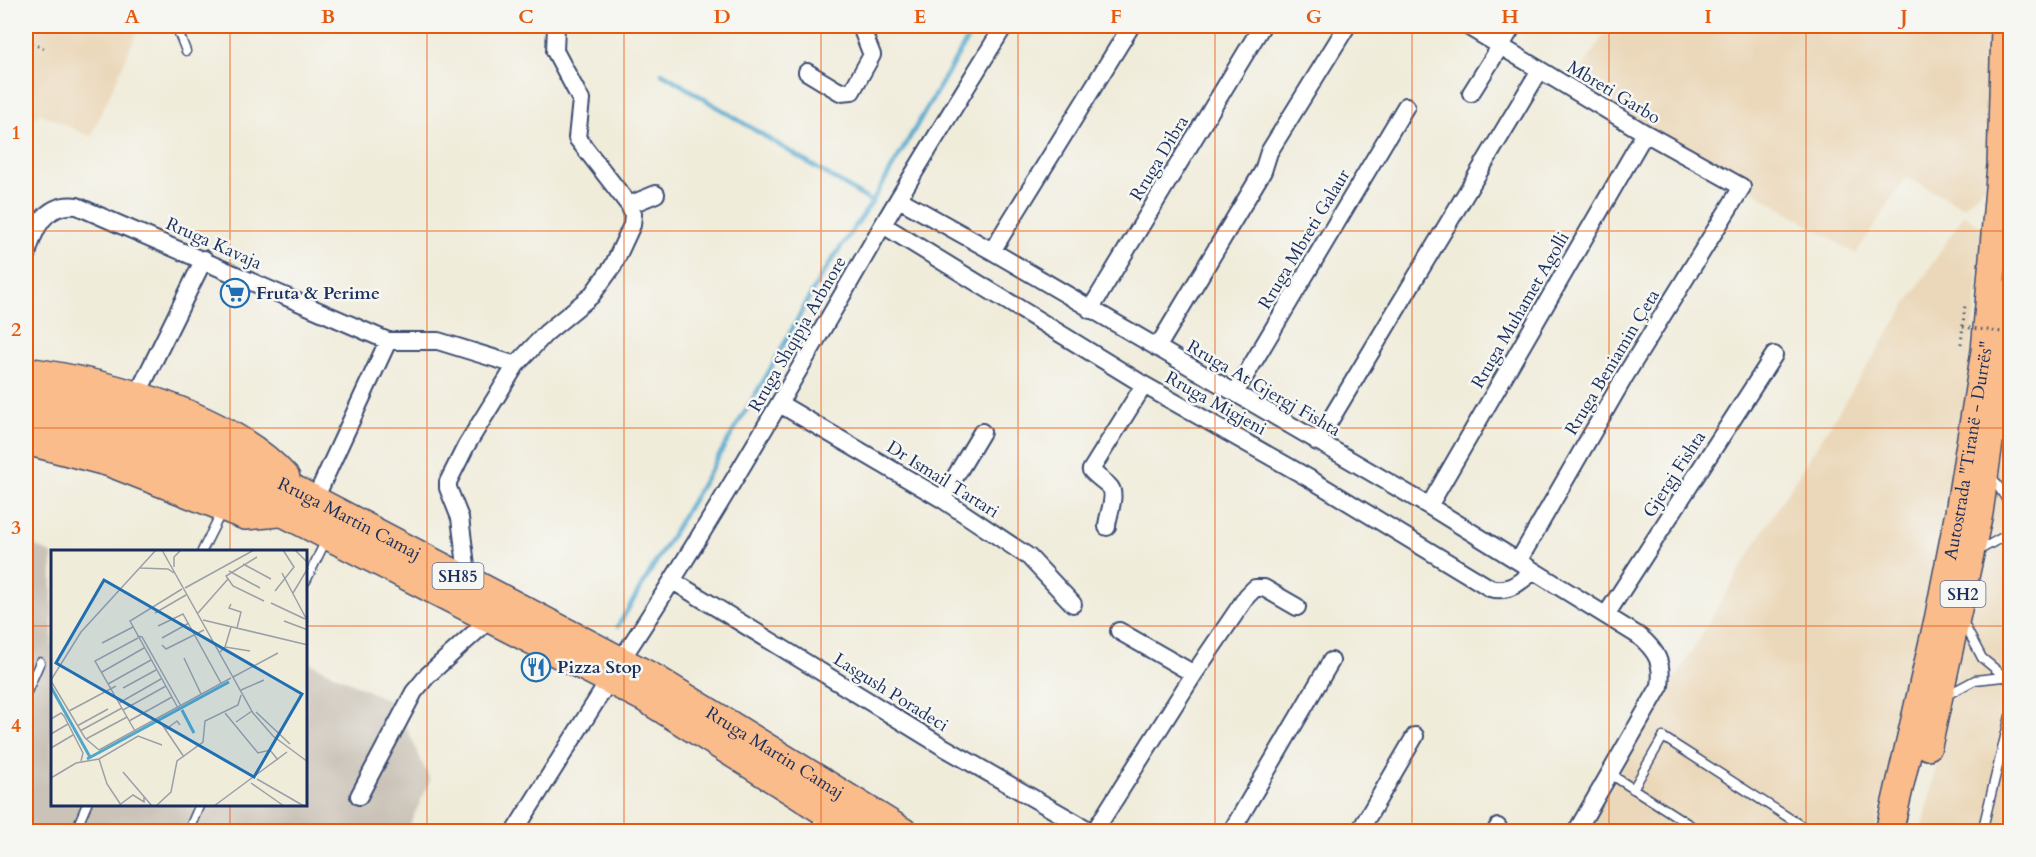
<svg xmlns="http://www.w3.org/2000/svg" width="2036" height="857" viewBox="0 0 2036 857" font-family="Cardo,serif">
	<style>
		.built { fill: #ebd8ba }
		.industrial { fill: #cbc3b8 }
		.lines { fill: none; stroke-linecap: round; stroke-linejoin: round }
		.stream { stroke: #4fa7cc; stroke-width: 4.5 }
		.service-casing { stroke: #3b4b71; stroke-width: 11 }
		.minor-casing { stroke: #3b4b71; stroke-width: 20 }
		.trunk-casing { stroke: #3b4b71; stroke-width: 30 }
		.path { stroke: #3b4b71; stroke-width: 3; stroke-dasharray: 1.5 4.5; stroke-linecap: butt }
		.service { stroke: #fff; stroke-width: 8 }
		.minor { stroke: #fff; stroke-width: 16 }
		.trunk { stroke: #f9bc8a; stroke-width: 27 }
		.path-bridge { stroke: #3b4b71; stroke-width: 3; stroke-dasharray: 1.5 4.5; stroke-linecap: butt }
		.grid { fill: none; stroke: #e8590c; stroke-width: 1.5; stroke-opacity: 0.55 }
		.labels { text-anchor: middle; stroke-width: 5; stroke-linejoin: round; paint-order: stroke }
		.shield { fill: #f6f6f2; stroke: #5d6b8a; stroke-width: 1.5 }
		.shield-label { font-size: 16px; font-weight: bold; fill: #1b2f5e }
		.street-label { font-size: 18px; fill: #1b2f5e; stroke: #f6f6f2 }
		.poi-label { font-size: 18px; font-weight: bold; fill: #1b2f5e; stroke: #f6f6f2; text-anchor: start }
		.inset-river { fill: none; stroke: #4fa7cc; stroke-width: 3 }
		.inset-road { fill: none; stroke: #9ba0a8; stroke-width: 1.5 }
		.view { fill: #1f6fb2; fill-opacity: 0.15; stroke: #1f6fb2; stroke-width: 3 }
		.inset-edge { fill: none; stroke: #1b2f5e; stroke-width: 3 }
		.neatline { fill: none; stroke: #e8590c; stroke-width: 2 }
		.grid-label { font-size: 20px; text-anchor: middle; font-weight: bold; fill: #e8590c }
	</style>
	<rect width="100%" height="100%" fill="#f6f6f2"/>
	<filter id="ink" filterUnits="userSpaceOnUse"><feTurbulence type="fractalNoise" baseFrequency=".0167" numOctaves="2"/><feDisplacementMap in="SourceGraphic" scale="12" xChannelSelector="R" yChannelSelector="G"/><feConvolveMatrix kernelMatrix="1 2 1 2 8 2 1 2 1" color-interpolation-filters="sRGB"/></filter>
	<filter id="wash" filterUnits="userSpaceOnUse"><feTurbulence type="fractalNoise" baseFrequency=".008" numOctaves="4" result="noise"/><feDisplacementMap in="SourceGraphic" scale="24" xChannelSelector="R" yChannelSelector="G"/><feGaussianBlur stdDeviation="1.35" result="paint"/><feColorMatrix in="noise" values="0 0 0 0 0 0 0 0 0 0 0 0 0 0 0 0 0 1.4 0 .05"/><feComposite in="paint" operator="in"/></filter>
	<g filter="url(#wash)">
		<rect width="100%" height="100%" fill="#f0ecda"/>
		<path class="built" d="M26 26H140L91 137 40 113 37 117 26 112Z
			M1609 26H1994L1990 182 1963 207 1906 177 1856 254 1574 82Z
			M1964 214 1984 229 1964 412 1906 697 1875 831 1584 832 1771 518Z
			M2008 403H2010V831L1922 832 1974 591Z"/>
		<path class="industrial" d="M26 541 52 554V804H306V661L396 704 430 780 407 831 26 832Z"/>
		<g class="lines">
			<path class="stream" d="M662 73 872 202
				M618 626 771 368 821 276 872 202 975 26"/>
		</g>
	</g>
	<g filter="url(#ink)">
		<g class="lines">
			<g class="service-casing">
				<path id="service" d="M176 26 186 51
					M1991 475 2010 505
					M202 551 222 511
					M1976 552 2010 533
					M306 581 327 538
					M1963 622 1982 658 2010 681
					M26 694 40 662
					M1945 696 1975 680 2003 677
					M1612 771 1618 779 1701 832
					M1633 789 1663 737 1811 832
					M75 832 87 804
					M188 832 200 804
					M1982 832 2010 716"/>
			</g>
			<g class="minor-casing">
				<path id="minor" d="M1467 26 1645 133 1742 187 1625 376 1519 560
					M807 72 840 92 852 91 872 55 863 32 866 26
					M1471 93 1513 26
					M899 199 992 251 1429 506 1639 636C1657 651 1663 663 1660 686L1576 832
					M629 205 656 194
					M883 225 1144 385 1312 480 1490 588C1508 593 1519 583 1532 572
					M992 251 1131 26
					M26 258C33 231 44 202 77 206L388 341H438L516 365
					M1090 310 1262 26
					M1157 348 1263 171 1269 152 1347 26
					M143 383 204 259
					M1235 393 1406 106
					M780 404 942 499 1029 557 1073 604
					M1317 442 1540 70
					M942 499 982 432
					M314 501 388 341
					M1429 506 1645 133
					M1107 527C1107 516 1118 494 1109 486 1103 480 1097 477 1091 470L1144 385
					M468 581 460 518 448 488V482L466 446 516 365 546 333 591 296 613 266 632 225 633 214 629 205 577 138 581 100 555 51 556 26
					M673 581 940 745 1092 832
					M1606 615 1774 355
					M1119 631 1194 674
					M621 660C714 519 797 373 881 228 921 160 963 93 1004 26
					M359 796 414 692 428 675 491 618
					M514 832 610 679
					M819 832 826 812
					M1094 832 1194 674 1247 596 1255 588H1264L1297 607
					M1231 832 1331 661
					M1359 832 1415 736
					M1495 832 1498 827"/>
			</g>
			<g class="trunk-casing">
				<g id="trunk">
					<path d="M26 371C107 382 230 415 286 478"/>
					<path id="s1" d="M26 395 113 414 166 431 296 490 656 679 904 832"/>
					<path d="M26 419 105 437 157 454 283 513 646 699 857 832"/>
					<path d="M26 441 110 463 245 516 279 513"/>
					<path d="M1928 746 1979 513 2010 293"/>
					<path id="s2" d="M1889 832 1938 620 1959 512 1985 351 2001 165 2005 26"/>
				</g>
			</g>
			<path class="path" d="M26 41 48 50
				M1961 344 1965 305"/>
			<use href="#service" class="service"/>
			<use href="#minor" class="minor"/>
			<use href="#trunk" class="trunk"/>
			<path class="path-bridge" d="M1963 327 2010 333"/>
		</g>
	</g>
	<path class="grid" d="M230 26V551M427 26V832M624 26V832M821 26V832M1018 26V832M1215 26V832M1412 26V832M1609 26V832M1806 26V832M26 231H2010M26 428H2010M26 626H52M306 626H2010M230 804V832"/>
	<defs>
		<g id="supermarket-ring" transform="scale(1.5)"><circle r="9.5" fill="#f6f6f2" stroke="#1f6fb2" stroke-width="1.5"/><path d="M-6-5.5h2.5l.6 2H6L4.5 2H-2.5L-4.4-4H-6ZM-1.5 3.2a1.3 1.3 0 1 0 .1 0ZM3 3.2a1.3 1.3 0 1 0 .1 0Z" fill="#1f6fb2"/></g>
		<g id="restaurant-ring" transform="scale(1.5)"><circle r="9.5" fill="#f6f6f2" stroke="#1f6fb2" stroke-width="1.5"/><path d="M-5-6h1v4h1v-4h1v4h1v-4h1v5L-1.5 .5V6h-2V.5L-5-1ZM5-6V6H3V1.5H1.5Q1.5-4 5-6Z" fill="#1f6fb2"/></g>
	</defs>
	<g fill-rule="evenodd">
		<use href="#supermarket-ring" x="235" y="293"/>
		<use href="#restaurant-ring" x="536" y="667"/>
	</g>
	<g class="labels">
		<g class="shield">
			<rect x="432.5" y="563" width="51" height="26" rx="4.5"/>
			<rect x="1940.5" y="581" width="45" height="26" rx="4.5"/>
		</g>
		<g class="shield-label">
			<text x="458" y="582">SH85</text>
			<text x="1963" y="600">SH2</text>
		</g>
		<g class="street-label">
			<text transform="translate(1614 92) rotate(31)" y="6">Mbreti Garbo</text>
			<text transform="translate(1159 158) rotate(-59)" y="6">Rruga Dibra</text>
			<text transform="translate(1304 239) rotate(-59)" y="6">Rruga Mbreti Galaur</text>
			<text transform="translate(214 243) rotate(24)" y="6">Rruga Kavaja</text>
			<text transform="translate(1520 310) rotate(-60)" y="6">Rruga Muhamet Agolli</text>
			<text transform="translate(797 334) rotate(-60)" y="6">Rruga Shqipja Arbnore</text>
			<text transform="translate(1612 362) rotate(-59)" y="6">Rruga Beniamin Çeta</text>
			<text transform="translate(1264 388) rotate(30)" y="6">Rruga At Gjergj Fishta</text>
			<text transform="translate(1216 403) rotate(29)" y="6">Rruga Migjeni</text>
			<text dy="6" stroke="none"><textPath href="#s2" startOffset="390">Autostrada "Tiranë - Durrës"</textPath></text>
			<text transform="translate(1674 474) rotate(-57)" y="6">Gjergj Fishta</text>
			<text transform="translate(943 479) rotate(32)" y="6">Dr Ismail Tartari</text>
			<text dy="6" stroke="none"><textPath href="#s1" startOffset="348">Rruga Martin Camaj</textPath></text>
			<text transform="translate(891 692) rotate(32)" y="6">Lasgush Poradeci</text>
			<text dy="6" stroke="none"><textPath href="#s1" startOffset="834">Rruga Martin Camaj</textPath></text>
		</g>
		<g class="poi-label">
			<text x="256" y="299">Fruta &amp; Perime</text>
			<text x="557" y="673">Pizza Stop</text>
		</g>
	</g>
	<g transform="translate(51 550)">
		<rect width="256" height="256" fill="#f0ecda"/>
		<path class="inset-river" d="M0 137 39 207M131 160 143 183M36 209 178 132"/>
		<path class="inset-road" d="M111 0 202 163 222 186 257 212M244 0 257 13M206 7 175 26 182 36 213 51M192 14 220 29M123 17V7L130 0M89 18 117 19 123 23M178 21 209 38M231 23 257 72M134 38 203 0M224 41 243 17 232 0M242 43 257 18M220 53 254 69M180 54 178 58 190 62 186 78M104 63 135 45M147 63 177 29M152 70 257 95M233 71 257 80M107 76 132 64 170 133M86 86 91 87 130 156M111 88 138 73M51 93 82 77M111 95 115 99 153 80M174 97 199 101M169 102 174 97 180 77M133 108 150 144M51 122 93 98M182 127 227 103M0 130 30 82 105 0M0 131 34 188 48 200M57 134 100 110M72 138 105 120M190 140 213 130M68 153 110 129M127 158 79 71 131 39M72 160 115 136M18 161 65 136M205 162 239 194M174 163 207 203 219 200 227 210M0 169 10 163 13 166 32 203 30 211M78 171 121 147M185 172 201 161M110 173 133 207M26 176 57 159M114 180 126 171 129 175M29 181 71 158M84 181 44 111 87 88M0 184 17 174M35 189 76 167M0 198 22 185M48 200 180 128M48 209 56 234 70 255M72 222 101 256M0 228 25 213 48 209 87 186 111 195M206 229 253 256M200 233 233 256M67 256 82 245 93 252V247M105 256 120 242 126 211 152 192 154 171 187 155 190 145M163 256 236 202"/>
		<path class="view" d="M53 30 251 144 203 227 5 113Z"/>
		<rect width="256" height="256" class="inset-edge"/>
	</g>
	<rect width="2036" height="857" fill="none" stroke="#f6f6f2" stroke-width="66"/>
	<rect x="33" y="33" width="1970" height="791" class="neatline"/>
	<g class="grid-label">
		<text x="132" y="23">A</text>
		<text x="328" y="23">B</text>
		<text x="526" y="23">C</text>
		<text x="722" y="23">D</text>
		<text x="920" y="23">E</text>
		<text x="1116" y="23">F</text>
		<text x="1314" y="23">G</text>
		<text x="1510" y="23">H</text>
		<text x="1708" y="23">I</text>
		<text x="1904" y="23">J</text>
		<text x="16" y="139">1</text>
		<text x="16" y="336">2</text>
		<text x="16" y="534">3</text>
		<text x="16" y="732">4</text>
	</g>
</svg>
